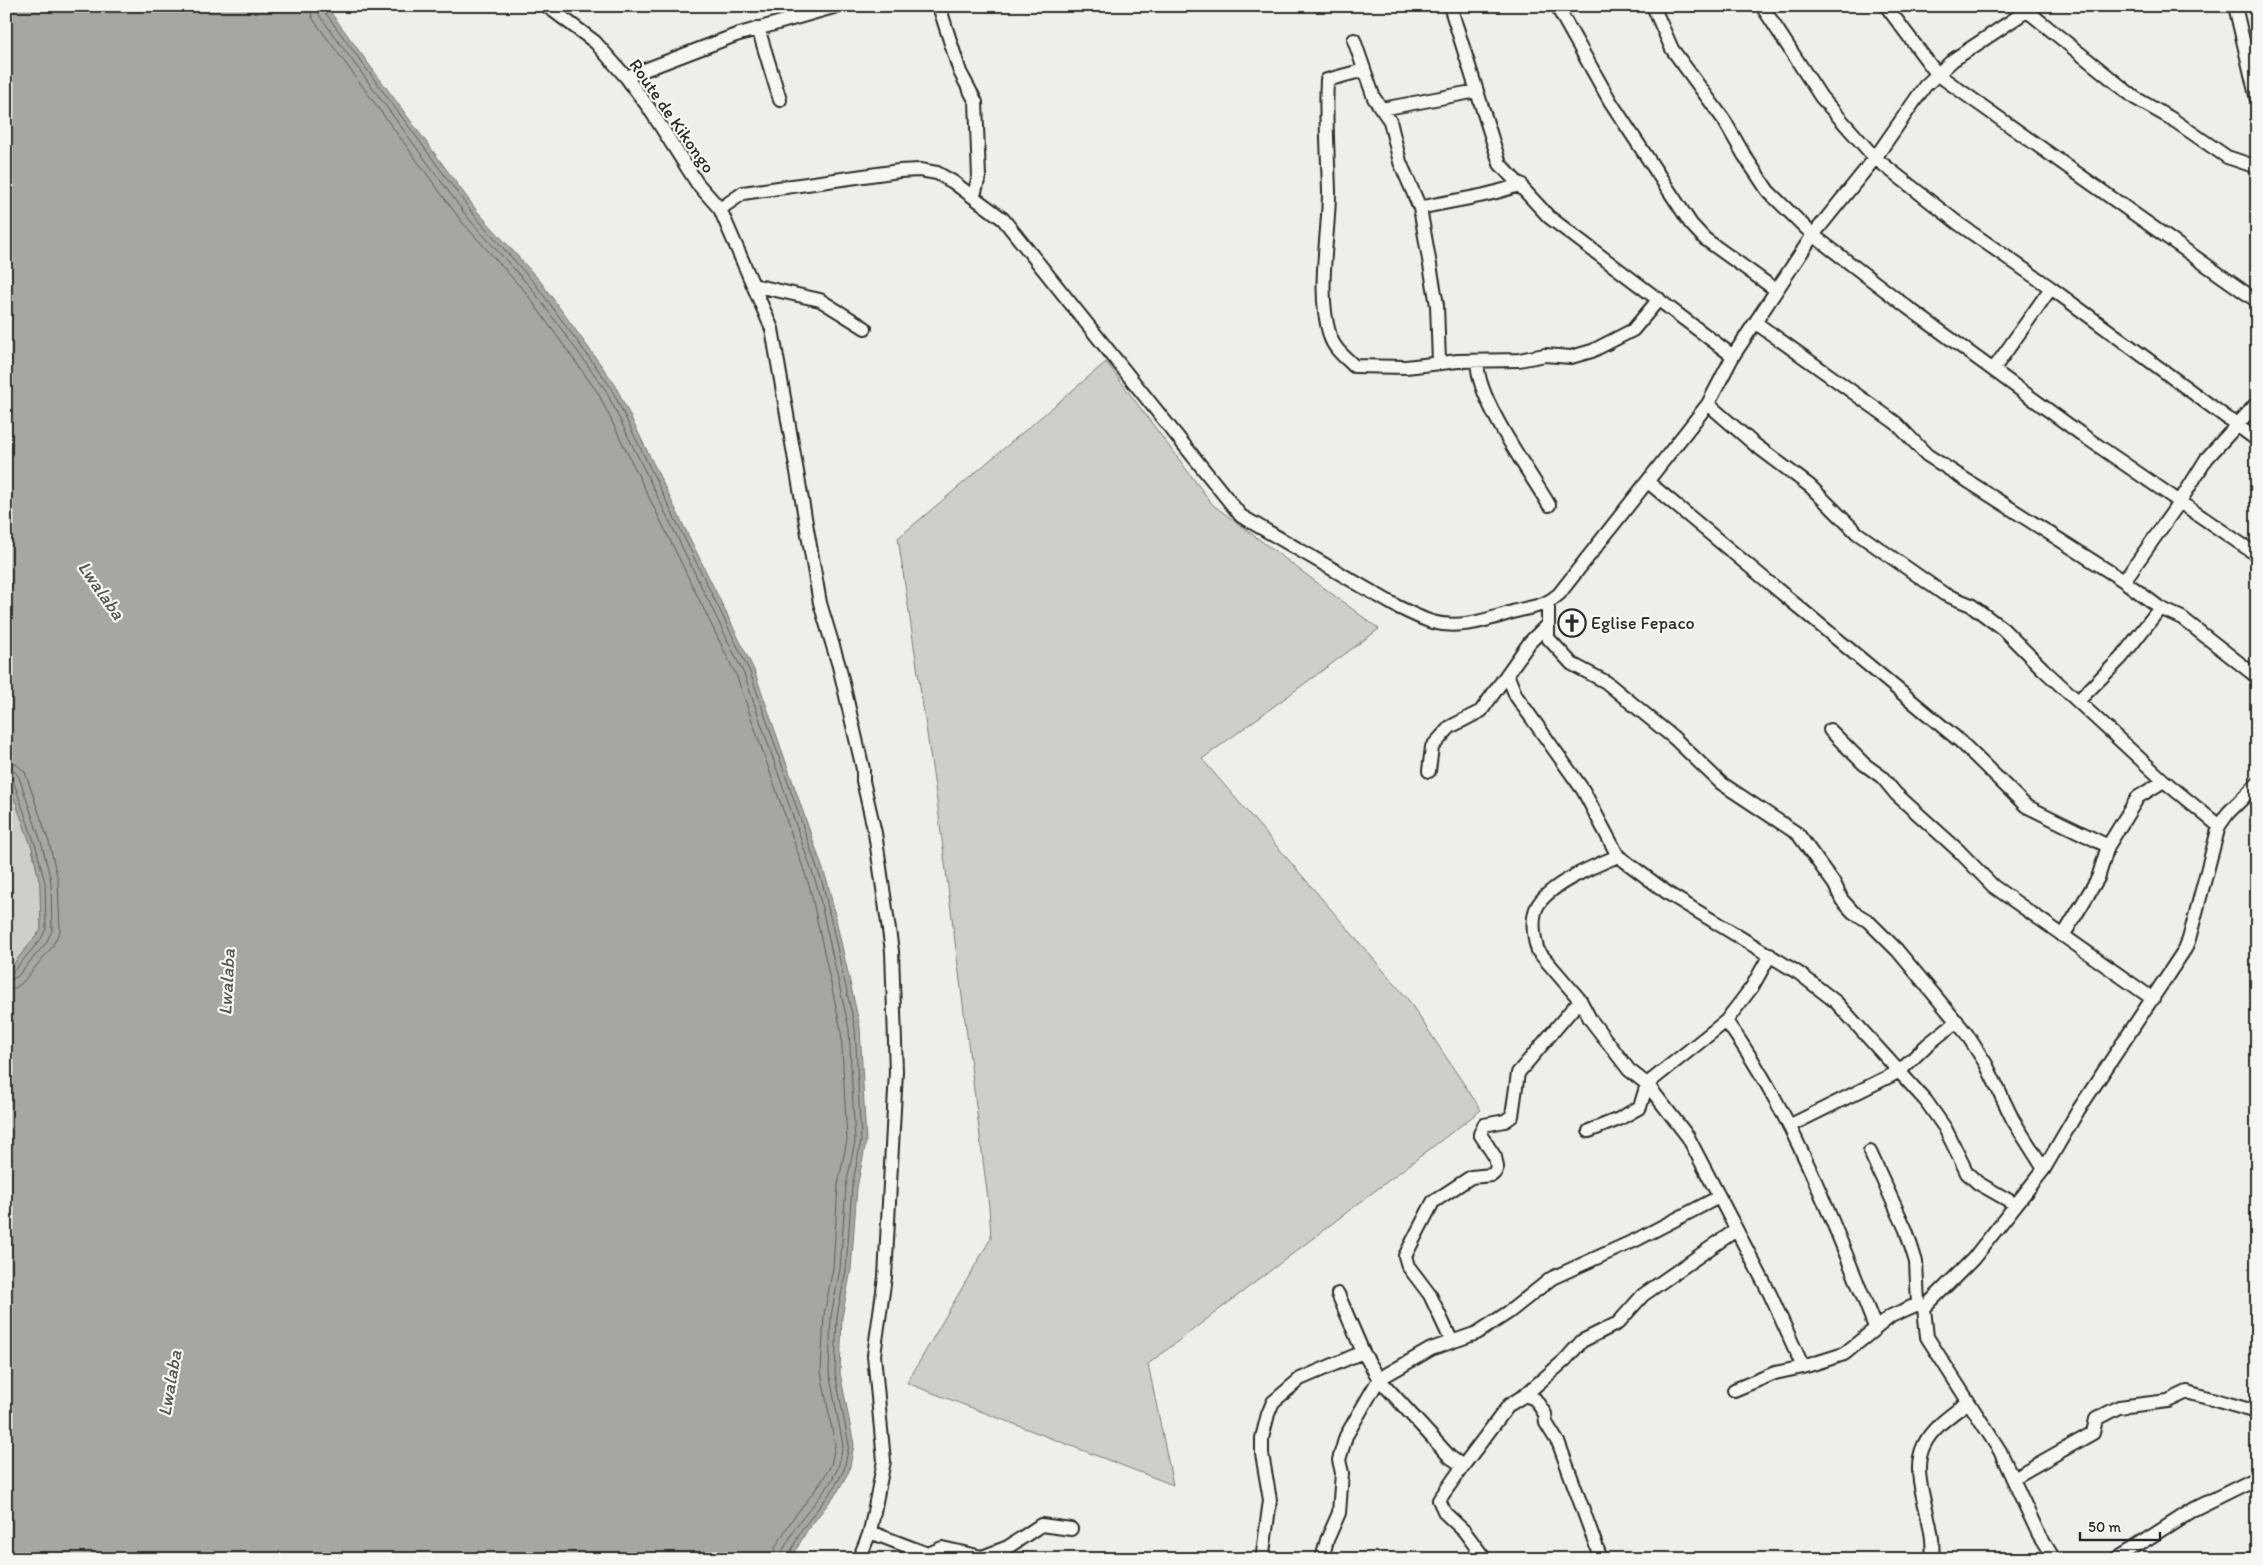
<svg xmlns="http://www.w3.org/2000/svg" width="2263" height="1565" viewBox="0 0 2263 1565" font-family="Itim,sans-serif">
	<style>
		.green { fill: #cececa; stroke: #7c7c7a }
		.water { fill: #a6a6a3; stroke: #757573 }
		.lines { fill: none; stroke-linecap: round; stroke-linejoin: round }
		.shore { stroke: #5c5c5b; stroke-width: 1 }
		.street-casing { stroke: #2b2b2b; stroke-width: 16 }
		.street { stroke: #f6f6f2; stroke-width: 12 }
		.labels { text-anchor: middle; stroke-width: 4.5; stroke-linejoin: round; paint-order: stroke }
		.street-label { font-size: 18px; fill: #2b2b2b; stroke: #f6f6f2 }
		.poi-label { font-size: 18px; fill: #2b2b2b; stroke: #f6f6f2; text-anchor: start }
		.water-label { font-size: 19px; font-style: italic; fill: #565655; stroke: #f6f6f2 }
	</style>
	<rect width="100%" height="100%" fill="#eeeeea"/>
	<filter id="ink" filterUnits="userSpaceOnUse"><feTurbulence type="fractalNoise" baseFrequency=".02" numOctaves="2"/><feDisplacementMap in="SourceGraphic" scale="10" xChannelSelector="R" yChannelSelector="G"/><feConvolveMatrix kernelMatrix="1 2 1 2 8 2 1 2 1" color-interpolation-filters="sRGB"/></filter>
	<g filter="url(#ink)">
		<path class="green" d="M1106 362 1213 505 1379 629 1202 759 1407 998 1481 1110 1148 1364 1173 1485 907 1383 991 1238 989 1207 937 801 898 538Z
			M6 775 32 848 40 884 41 930 6 973Z"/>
		<path class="water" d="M6 6H326L477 211 540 281 614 383 754 670 828 884 860 1027 866 1142 857 1188 851 1270 842 1317 840 1373 854 1445 849 1471 838 1491 806 1532 791 1559H6V973L41 930 40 884 32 848 6 775Z"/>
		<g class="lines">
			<path class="shore" d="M309 6 313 19 462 222 526 293 598 393 737 677 810 888 841 1030 847 1140 838 1185 833 1268 824 1315 821 1372 835 1445 831 1465 822 1481 791 1521 775 1548 773 1559
				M316 6 319 15 468 218 532 289 605 389 744 674 817 886 849 1029 855 1141 846 1186 840 1269 831 1316 829 1372 843 1445 838 1468 829 1485 797 1525 782 1552 780 1559
				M323 6 324 11 473 214 536 285 610 386 750 672 823 885 855 1028 861 1141 852 1187 846 1270 837 1316 835 1373 849 1445 844 1470 834 1488 802 1529 787 1559
				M6 762 16 764 25 772 49 842 58 880 60 931 52 947 22 983 15 988 6 989
				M6 769 14 771 19 777 42 845 51 881 52 931 46 943 17 977 6 981
				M6 776 13 780 36 847 45 883 46 929 41 939 12 973 6 975"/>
			<g class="street-casing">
				<path id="street" d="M547 6 595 42 626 77 649 108 697 183 720 209 772 329 820 603 839 666 863 769V781L875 833 892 951 896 1072 885 1277 874 1355 884 1461 870 1532 859 1559
					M939 6 960 72 976 102 979 177 974 195
					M1450 6 1500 164 1549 217 1733 356
					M1653 6 1672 49 1724 120 1744 155 1768 191 1813 235 1907 307 2081 434 2257 555
					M1762 6 1821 97 1875 158 1959 224 2051 288 2257 440
					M1886 6 1937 74 2257 301
					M2021 6 2135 98 2172 119 2227 157 2257 167
					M2235 6 2257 100
					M1560 12 1610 101 1691 224 1705 239 1776 290
					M758 28 780 100
					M1354 40 1374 98 1390 121 1400 162 1420 208 1437 305 1439 362
					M1364 70 1327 80C1325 119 1328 153 1329 191 1329 238 1316 291 1330 336 1334 349 1345 357 1354 366L1406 367 1458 361 1519 360 1545 355 1571 357 1592 351 1633 330 1659 299
					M626 77 736 35 837 6
					M1382 109 1477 91
					M1420 208C1454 200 1488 197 1521 184
					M720 209 743 193 899 171 920 170 937 173 953 182 1003 219 1241 516 1396 606C1408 612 1420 618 1432 622 1461 630 1489 619 1516 611 1534 606 1544 607 1559 594L1708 404 1733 356 1813 235 1875 158 1925 86 1953 60 2034 6
					M753 285 820 300 865 328
					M1756 323 1896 423 1927 455 2124 581 2160 608 2182 618 2257 677
					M1478 361C1473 394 1531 474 1549 505
					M1993 370 2051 288
					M1708 404 1754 444 1810 486 1857 533 1944 594 1971 605 2003 629 2044 670 2164 781 2219 826
					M1648 482 1961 742 2026 806 2108 846
					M2124 581 2179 503 2207 458 2257 403
					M1548 604V638L1572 664 1606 682 1674 738 1721 783 1798 834 1835 885 1842 900 1853 912 1868 921 1897 950 1966 1033 1986 1064 2013 1120 2044 1169
					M1507 674 1516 696 1583 790 1618 856 1669 894 1800 974 1836 1002 1926 1101 1945 1128 1967 1173 1978 1183 2015 1204
					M2078 701 2121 658 2160 608
					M1830 730 1864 764 1882 777 1896 794 1959 851 1993 886 2153 999
					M1429 771 1432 747 1450 727 1481 711 1530 642 1546 626
					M1618 856C1596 865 1541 887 1535 912 1532 923 1534 940 1538 951L1580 1000 1590 1019 1629 1070 1647 1084 1688 1137 1770 1294 1803 1367
					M2063 936 2098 878 2108 846 2138 797 2164 781
					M1726 1021C1792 1111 1834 1224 1875 1327
					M1789 1126 1900 1071 1927 1045 1957 1021
					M1589 1131 1619 1119 1640 1107 1647 1084 1726 1021 1752 987 1770 955
					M1870 1152 1906 1230 1916 1262 1918 1304
					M1338 1294 1363 1352 1379 1379 1450 1457 1463 1466 1439 1500 1445 1513 1464 1531 1485 1559
					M1924 1308 1973 1259 2044 1169 2079 1109 2185 949 2189 939 2219 826 2228 813 2257 784
					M1452 1342 1430 1295 1408 1266 1405 1256 1433 1202 1471 1177 1492 1175 1495 1172 1497 1167 1495 1157 1480 1134 1484 1125 1505 1121 1512 1116 1518 1073 1580 1000
					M1734 1390 1775 1373 1803 1367 1844 1354 1891 1316 1918 1304 1924 1308 1927 1337 2000 1451 2038 1533 2054 1559
					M1525 1395 1535 1399 1545 1414 1546 1423 1559 1444 1601 1559
					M1463 1466 1509 1405 1525 1395 1565 1360 1582 1341 1618 1323 1643 1295 1736 1230
					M2013 1478 2093 1433 2096 1419 2119 1407 2168 1401 2187 1392 2257 1412
					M870 1532 928 1554 942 1548 982 1557 1008 1547 1041 1525 1071 1529
					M1263 1553 1270 1500 1262 1454V1438L1268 1414 1273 1402 1300 1379 1363 1352
					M1322 1559 1327 1540 1339 1513 1342 1473 1339 1460 1346 1436 1379 1379 1431 1349 1477 1333 1509 1312 1552 1278 1638 1239 1719 1197
					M1933 1559C1932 1550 1933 1541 1931 1532 1927 1505 1911 1471 1924 1445 1932 1427 1953 1414 1968 1402
					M2116 1559 2194 1509 2257 1478
					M2252 1559 2257 1557"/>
			</g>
			<use href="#street" class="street"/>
		</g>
	</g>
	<defs>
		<g id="church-ring" transform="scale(1.4375)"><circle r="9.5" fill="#f6f6f2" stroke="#2b2b2b" stroke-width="1.5"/><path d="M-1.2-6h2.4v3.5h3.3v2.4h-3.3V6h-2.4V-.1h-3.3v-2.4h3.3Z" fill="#2b2b2b"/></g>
	</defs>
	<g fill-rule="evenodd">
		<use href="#church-ring" x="1572" y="623"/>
	</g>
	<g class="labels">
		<g class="street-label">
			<text transform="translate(672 116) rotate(55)" y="6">Route de Kikongo</text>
		</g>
		<g class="poi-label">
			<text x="1591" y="629">Eglise Fepaco</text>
		</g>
		<g class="water-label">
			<text transform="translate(102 590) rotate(55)" y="7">Lwalaba</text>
			<text transform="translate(226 982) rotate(-87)" y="7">Lwalaba</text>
			<text transform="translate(169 1383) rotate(-80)" y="7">Lwalaba</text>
		</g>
	</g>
	<rect width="2263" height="1565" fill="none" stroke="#f6f6f2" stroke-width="25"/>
	<rect x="12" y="12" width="2238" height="1540" fill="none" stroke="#2b2b2b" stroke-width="2" filter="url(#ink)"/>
	<path d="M2080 1532v8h80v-8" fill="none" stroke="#2b2b2b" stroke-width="2.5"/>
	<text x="2088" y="1532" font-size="15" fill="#2b2b2b" stroke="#f6f6f2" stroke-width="4" paint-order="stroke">50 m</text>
</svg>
